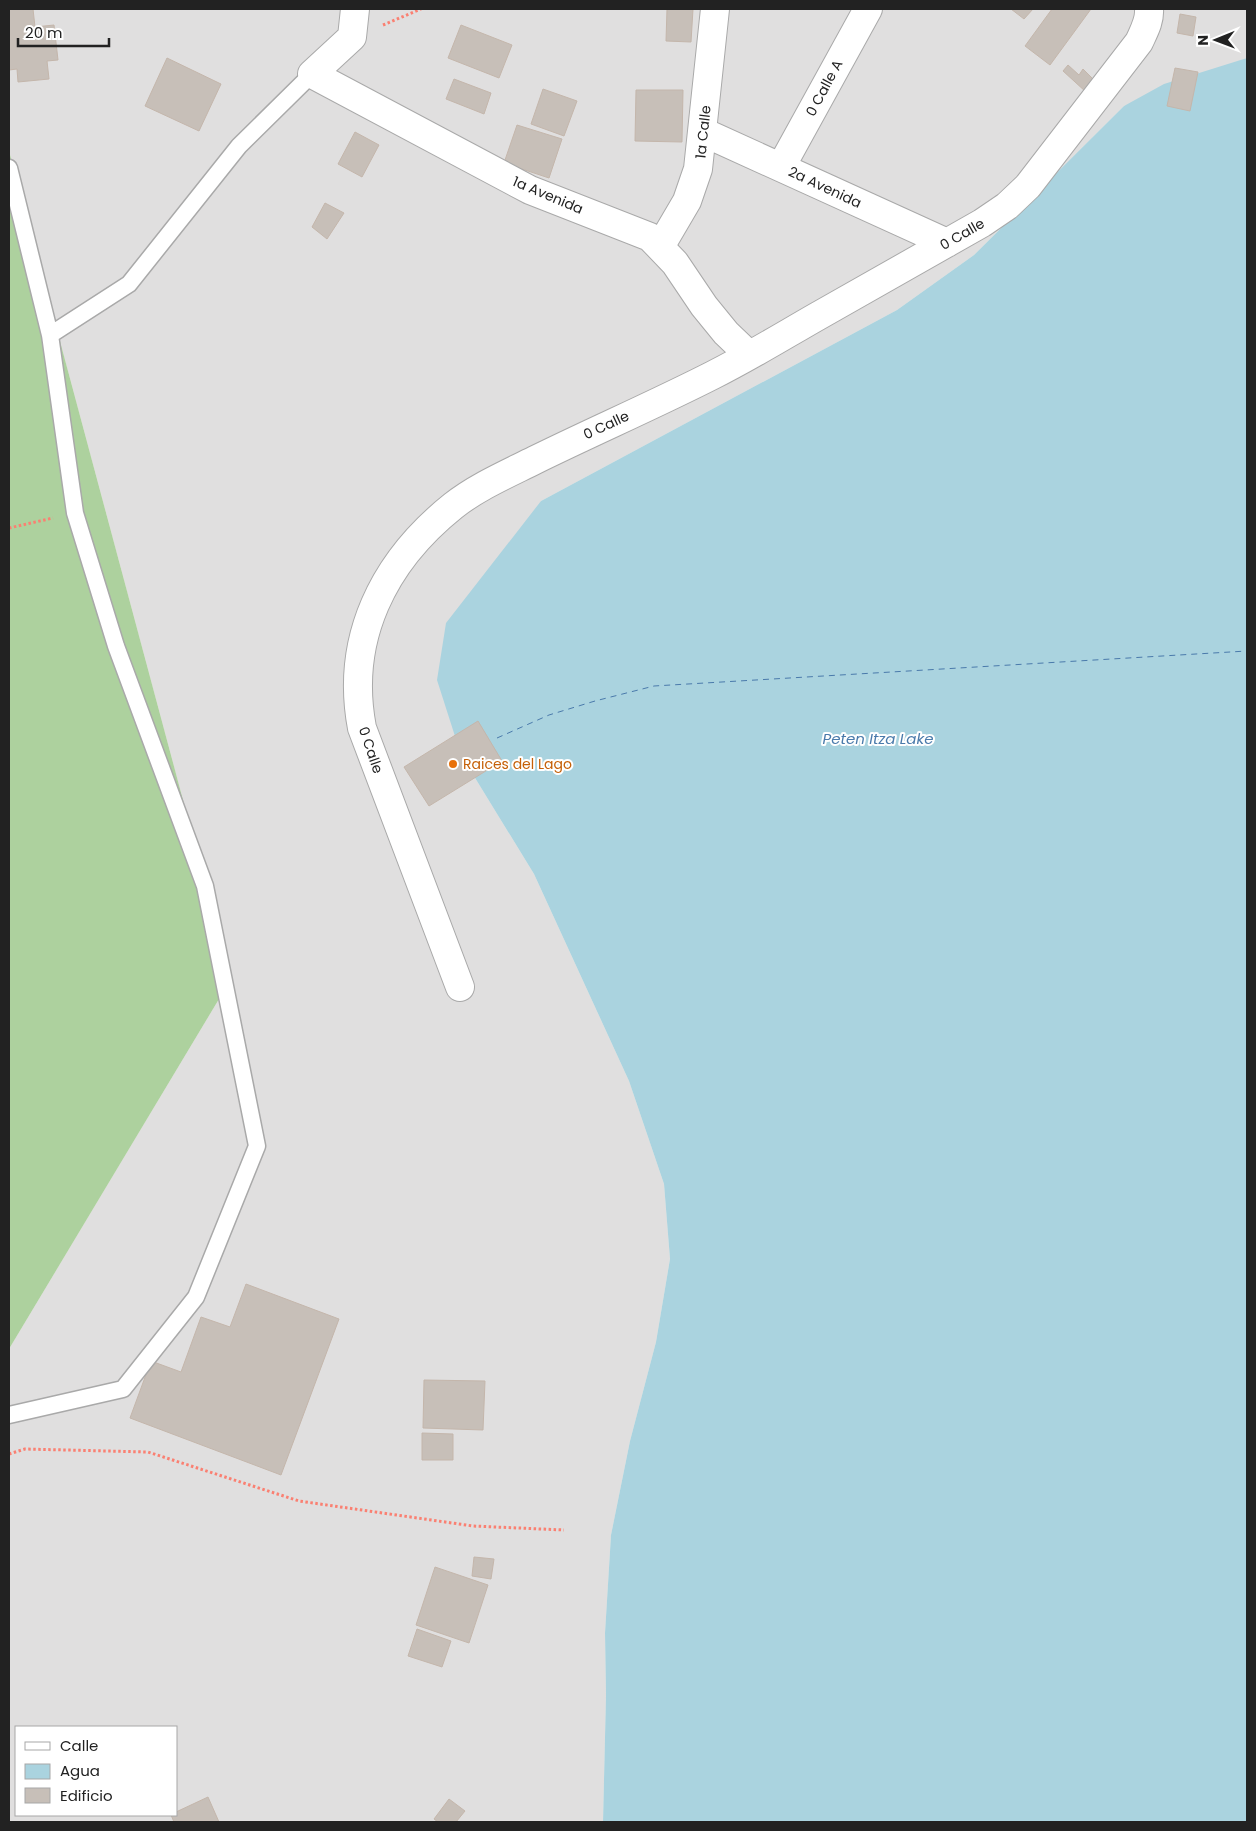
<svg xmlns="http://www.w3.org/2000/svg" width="1256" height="1831" viewBox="0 0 1256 1831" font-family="Poppins,sans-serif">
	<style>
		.residential { fill: #e0dfdf; fill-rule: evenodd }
		.forest { fill: #add19e }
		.water { fill: #aad3df }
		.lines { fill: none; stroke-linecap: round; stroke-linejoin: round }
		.ferry { stroke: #4a7aab; stroke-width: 1; stroke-dasharray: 6 5; stroke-linecap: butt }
		.building { fill: #c7bfb8; stroke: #c4b6ab }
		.lane-casing { stroke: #a9a9a9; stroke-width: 19 }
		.street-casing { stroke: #a9a9a9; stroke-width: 30 }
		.path { stroke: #fa8072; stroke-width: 3; stroke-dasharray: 2.5 2.5; stroke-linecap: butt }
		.lane { stroke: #fff; stroke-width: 16 }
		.street { stroke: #fff; stroke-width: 28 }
		.food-dot { fill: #e8710a; stroke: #fff; stroke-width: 2 }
		.labels { text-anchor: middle; stroke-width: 4; stroke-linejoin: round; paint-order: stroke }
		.street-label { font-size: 14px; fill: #222; stroke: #fff }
		.food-label { font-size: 14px; fill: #c56008; stroke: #fff; text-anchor: start }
		.water-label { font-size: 15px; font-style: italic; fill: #4a7aab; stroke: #fff }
	</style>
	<rect width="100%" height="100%" fill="#f2efe9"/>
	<path class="residential" d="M9 9H1247V58L1124 106 974 255 897 310 541 501 461 755 534 874 629 1081 664 1184 670 1259 656 1342 630 1441 611 1535 605 1633 606 1695 603 1822H9V1349L231 979 9 151ZM16 1727H176V1815H16Z"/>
	<path class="forest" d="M9 151 231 979 9 1349Z"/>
	<path class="water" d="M1247 58V1822H603L606 1695 605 1633 611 1535 630 1441 656 1342 670 1259 664 1184 629 1081 534 874 461 755 437 680 446 623 541 501 897 310 974 255 1124 106 1164 84Z"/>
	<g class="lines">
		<path class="ferry" d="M497 738 549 715 595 701 654 686 1247 651"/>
	</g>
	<path class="building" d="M9 9H33L35 27 54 25 58 60 47 61 49 79 18 82 17 69 9 70Z
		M667 9H693L691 42 666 41Z
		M1011 9H1033L1024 19Z
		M1052 9H1091L1050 65 1025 46Z
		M1180 14 1196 17 1193 36 1177 33Z
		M461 25 512 45 499 78 448 58Z
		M167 58 221 84 199 131 145 106Z
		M1068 65 1079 75 1083 69 1096 82 1086 92 1063 71Z
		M1175 68 1198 72 1190 111 1167 106Z
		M454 79 491 93 484 114 446 99Z
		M543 89 577 101 564 136 531 124Z
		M636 90H683L682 142 635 141Z
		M517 125 562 139 549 178 504 163Z
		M355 132 379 145 362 177 338 164Z
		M325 203 344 213 327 239 312 227Z
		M478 721 502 761 429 806 404 767Z
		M246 1284 339 1319 281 1475 130 1418 151 1361 181 1372 201 1317 230 1327Z
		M424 1380 485 1381 483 1430 423 1428Z
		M422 1433 453 1434V1460H422Z
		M474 1557 494 1559 491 1579 472 1576Z
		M435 1567 488 1585 469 1643 416 1625Z
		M417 1629 451 1641 442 1667 408 1656Z
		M208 1797 219 1822H174L171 1815H176V1812Z
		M449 1799 465 1811 456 1822H438L434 1819Z"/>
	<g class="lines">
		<g class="lane-casing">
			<path id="lane" d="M9 168 50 335
				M9 1415 123 1389 196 1297 257 1146 205 886 116 646 75 513 50 335 129 284 239 146 312 74"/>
		</g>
		<g class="street-casing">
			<path id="street" d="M355 9 352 37 312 74 530 190 650 237 675 263 704 306 726 333 749 355
				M703 132 947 243
				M781 167 868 9
				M660 247 687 201 698 169 715 9
				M460 987 362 728C345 639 383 562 453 506 477 487 507 474 535 460 594 431 654 405 713 375 749 357 783 336 818 316 873 285 928 254 982 223L1007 206 1028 186 1139 42C1144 31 1150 21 1149 9"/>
		</g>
		<path class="path" d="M383 25 421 9
			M9 528 53 518
			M9 1454 25 1449 148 1452 299 1501 473 1526 564 1530"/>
		<use href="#lane" class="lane"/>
		<use href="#street" class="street"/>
	</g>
	<circle class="food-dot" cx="453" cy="764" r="5"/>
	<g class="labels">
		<g class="street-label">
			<text transform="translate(824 88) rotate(-62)" y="5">0 Calle A</text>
			<text transform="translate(703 132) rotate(-84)" y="5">1a Calle</text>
			<text transform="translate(825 187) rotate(25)" y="5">2a Avenida</text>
			<text transform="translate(548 195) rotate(23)" y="5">1a Avenida</text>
			<text transform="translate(962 234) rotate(-30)" y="5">0 Calle</text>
			<text transform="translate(606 425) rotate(-25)" y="5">0 Calle</text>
			<text transform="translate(371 750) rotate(71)" y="5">0 Calle</text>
		</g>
		<g class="food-label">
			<text x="463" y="769">Raices del Lago</text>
		</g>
		<g class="water-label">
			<text x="878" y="744">Peten Itza Lake</text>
		</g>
	</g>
	<rect width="1256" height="1831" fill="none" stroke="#222222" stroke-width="20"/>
	<rect x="15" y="1726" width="162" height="90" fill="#ffffff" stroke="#a7a7a7"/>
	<rect x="25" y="1742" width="25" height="8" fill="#ffffff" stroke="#a7a7a7"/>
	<text x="60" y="1751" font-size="15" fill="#222222">Calle</text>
	<rect x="25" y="1764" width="25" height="15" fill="#aad3df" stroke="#a7a7a7"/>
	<text x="60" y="1776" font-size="15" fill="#222222">Agua</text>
	<rect x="25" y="1788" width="25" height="15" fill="#c7bfb8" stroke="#a7a7a7"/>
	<text x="60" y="1801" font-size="15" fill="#222222">Edificio</text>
	<g transform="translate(1216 40) rotate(269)" stroke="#ffffff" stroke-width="4" paint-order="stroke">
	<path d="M0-4L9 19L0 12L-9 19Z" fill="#222222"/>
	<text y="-8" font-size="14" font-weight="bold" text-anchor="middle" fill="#222222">N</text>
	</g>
	<path d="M18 38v8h91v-8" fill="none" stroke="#222222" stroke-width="2.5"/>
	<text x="25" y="38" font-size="15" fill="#222222" stroke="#ffffff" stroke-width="4" paint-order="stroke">20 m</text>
</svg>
